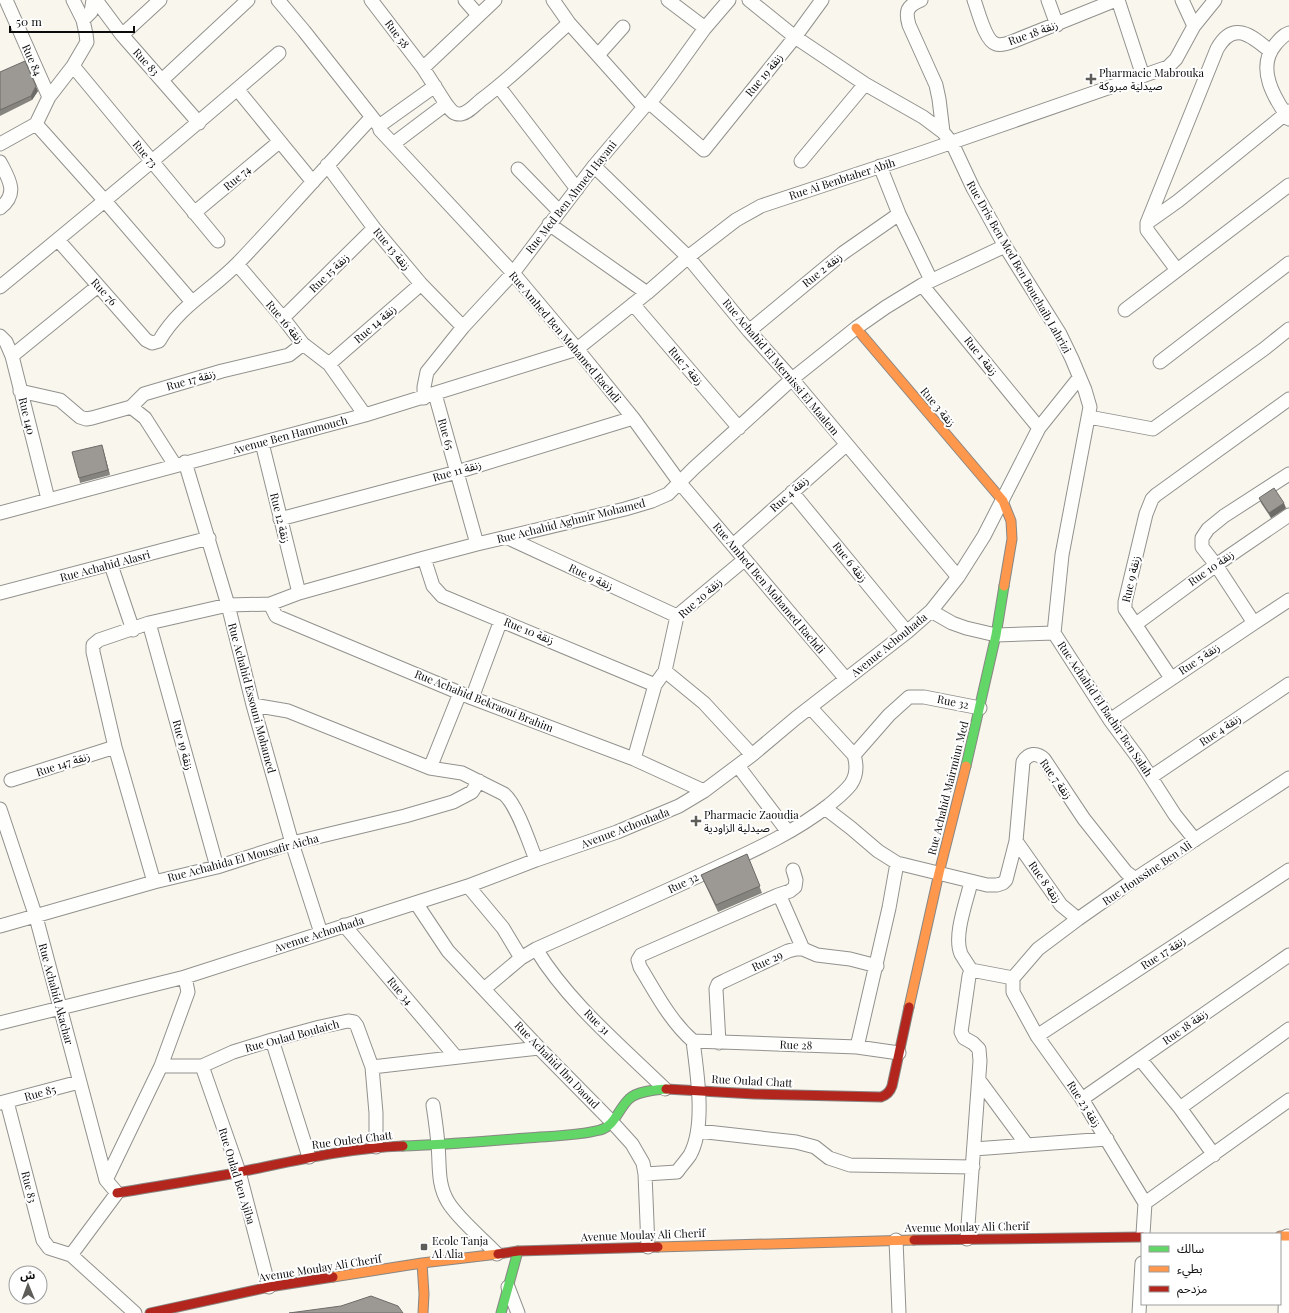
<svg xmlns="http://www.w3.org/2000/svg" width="1289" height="1313" viewBox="0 0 1289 1313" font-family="'Playfair Display','Noto Sans Arabic',serif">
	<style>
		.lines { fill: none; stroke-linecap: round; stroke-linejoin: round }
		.street-casing { stroke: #92918d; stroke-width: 15 }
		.fast-casing { stroke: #898784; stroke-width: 11 }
		.slow-casing { stroke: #898784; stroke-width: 11 }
		.jam-casing { stroke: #898784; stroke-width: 11 }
		.street { stroke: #fefefc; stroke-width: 13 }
		.fast { stroke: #63d668; stroke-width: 9 }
		.slow { stroke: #ff974d; stroke-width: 9 }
		.jam { stroke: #b3261e; stroke-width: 9 }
		.wall { fill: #86847f }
		.shaded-wall { fill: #6d6b68 }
		.building { fill: #9c9994; stroke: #6d6b68 }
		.poi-dot { fill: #5e5d5a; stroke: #fff; stroke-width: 1.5 }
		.labels { text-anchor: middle; stroke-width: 4; stroke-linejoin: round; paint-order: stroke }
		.street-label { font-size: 11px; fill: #0b0b0b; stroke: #fff }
		.poi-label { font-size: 11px; fill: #0b0b0b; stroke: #fff; text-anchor: start }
	</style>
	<rect width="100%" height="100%" fill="#f9f6ee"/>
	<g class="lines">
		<g class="street-casing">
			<path id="street" d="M6 0 49 97
				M73 0 83 20
				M96 0 122 35 199 123
				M278 0 304 31 379 126 380 130 513 273 577 349 633 418 680 483 846 679
				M371 0 423 68 446 104 393 144
				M465 0 478 15
				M553 0 569 23 644 107
				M668 0 705 28
				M749 0 795 37 865 84 923 117 943 132 952 143 973 188 1005 246 1060 334 1072 359 1085 390 1090 407 1062 555 1054 633 1110 720 1139 759 1175 815 1195 840
				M921 0C907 6 905 11 909 25L936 85 939 99 943 132
				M974 0C978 10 985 41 996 44 1001 46 1009 43 1014 41L1116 0
				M1048 0 1057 25
				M1118 0 1143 76
				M1182 0 1194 26
				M1289 33C1283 35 1279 40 1275 45 1256 68 1274 98 1289 119
				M122 35 160 0
				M598 55 623 27
				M73 66 218 241
				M423 68 495 0
				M162 80 248 0
				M499 87 577 189
				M237 89 313 182
				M650 103 704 150 795 37 822 0
				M446 104C450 109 453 115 461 114 468 113 475 105 481 100 512 77 540 49 569 23
				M36 124 105 201 192 302
				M379 126 435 86
				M0 144 36 124 49 97 73 66 87 42 86 34 83 20 91 12 93 0
				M801 161 865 84
				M0 162C9 179 19 194 0 208
				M327 165 374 228 421 284 463 327
				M594 166 688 257 749 331 792 379 958 577
				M880 166 899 214 931 280
				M518 169 559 211
				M194 213 279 142
				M1147 223 1178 201 1289 111
				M549 224 647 293
				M58 240 146 340 152 343 159 341C180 305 211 291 238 263 284 215 327 165 372 117
				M237 264 283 318 303 344 329 364 365 415
				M1177 270 1147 230V223L1217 49C1233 20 1251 35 1270 51
				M922 285 1039 428
				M0 287C94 210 187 133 279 53
				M633 304 739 428
				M1125 310 1289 185
				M283 318 374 228
				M749 331 843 253 899 214
				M0 336 6 342 12 356 48 499
				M12 356 98 286
				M1160 362 1289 263
				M329 364 421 284
				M20 391 60 400 80 417 86 419 92 418 131 407 144 394 222 371 289 355 303 344
				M435 394 477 544
				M424 398V387L427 372 463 327 513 273 594 166 644 107 650 103 672 74 705 28 729 0
				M131 407 145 418 175 465
				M1089 417 1153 429 1264 349 1289 329
				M262 443 299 593
				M185 462 228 605 253 705 292 843 321 933
				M792 492 907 632
				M0 513 365 415 577 349 647 293 688 257 736 220 761 206 924 152 1168 67 1176 59 1194 26 1215 0
				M280 519 457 472 633 418
				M506 537 677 616
				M733 545 846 445
				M424 558 433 586 442 596 655 685
				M111 565 133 630
				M0 593 209 538
				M270 604 276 616 472 698 634 759 704 791
				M931 611 952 623 966 628 996 635 1054 633
				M149 623 217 867
				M1254 623 1216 565 1202 547V538L1208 529 1224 516 1289 474
				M1136 624 1216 565 1289 515
				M665 671 704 703 752 755
				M1171 678 1125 609V602L1146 514 1152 499 1156 495 1289 399
				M472 698 501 620
				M253 705 288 711 430 768 462 773 504 794C517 805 529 842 536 860
				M1110 720 1254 623 1289 600
				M854 755 889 715 909 697H924L980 708
				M634 759 655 685 665 671 677 616 744 560
				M738 766 788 832
				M430 768 460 693
				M1151 777 1289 684
				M11 780 115 747
				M825 808 851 828 878 851 897 863 987 885H997L1003 883 1006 880 1016 841 1023 762C1028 753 1037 752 1044 759L1084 819 1126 872 1135 879
				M0 809 36 917 106 1180 117 1193 71 1255
				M1016 841 1061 905 1078 919
				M793 870 796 880 795 887 790 891 778 895 782 901 803 949
				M154 882 115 747 93 652V645L99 640 149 623 228 605 270 604 299 593 424 558 477 544 625 509 652 501 668 494 694 468 792 379 856 328 886 307 922 285 1005 246
				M971 882C967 900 953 936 961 954 964 959 968 965 971 970
				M468 886 503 928 521 958
				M416 903 448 951 539 1048 612 1122 632 1144 643 1163 645 1174 648 1247
				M344 925 456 1057
				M0 926 154 882 217 867 292 843 405 816 453 802 472 792 479 781
				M536 949C568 1002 621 1046 665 1089
				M1013 978 1038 949 1078 919 1135 879 1289 778
				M1013 978V992L1037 1036 1082 1099 1145 1203 1143 1234
				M484 989 521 958 536 949C597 922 658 895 718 867 757 849 796 831 829 805 837 798 845 792 851 784 857 775 857 765 854 755L810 707
				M0 1023 185 977 468 886 536 860 617 832 679 806 704 791 752 755 796 718 907 632 931 611 958 577 984 536 1039 428 1079 378
				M1037 1036 1289 870
				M272 1040 309 1157
				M693 1041 857 1047 899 1053
				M719 1043 716 989 718 984 724 981 788 951 796 949H803L817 955 850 959 877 966
				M857 1047 889 908 897 863
				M1140 1059 1180 1108 1214 1155
				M161 1066H202L233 1052 272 1040 320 1027 348 1021 354 1022 357 1026 372 1067 376 1113V1147
				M202 1066 239 1172 269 1287
				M372 1067 539 1048
				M979 1080 1027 1145
				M1082 1099 1289 955
				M7 1102 43 1240 49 1248 71 1255 135 1313
				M0 1103 79 1082
				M433 1105C435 1118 437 1132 438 1145 440 1165 437 1184 448 1202 459 1220 482 1238 497 1254
				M1180 1108 1289 1029
				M698 1131 796 1142 815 1147 829 1158 850 1165 973 1167
				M974 1149 1107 1139
				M645 1174 677 1172C681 1166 686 1161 690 1155 706 1126 697 1073 693 1041 670 1021 656 993 640 967L638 960 641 955 778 895
				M106 1180 161 1066 188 992 185 977
				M1145 1203 1289 1100
				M967 1239 980 1061 979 1049 973 1043 964 1038 961 1032 969 976 971 970 1013 978
				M896 1240 899 1313
				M508 1287 518 1313
				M1139 1313 1142 1263
				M1285 1313 1287 1236"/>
		</g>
		<g class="fast-casing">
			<path id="fast" d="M966 766 996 635 1004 586
				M403 1146C444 1145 486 1141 527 1138 551 1136 577 1136 600 1130 614 1127 619 1108 629 1099 637 1091 655 1090 666 1089
				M501 1313 518 1251"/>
		</g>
		<g class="slow-casing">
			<path id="slow" d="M856 328 1003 501 1011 521 1012 539 1004 586
				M909 1007 939 873 966 766
				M1280 1236H1289
				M658 1247 914 1240
				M422 1263 424 1294 423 1313
				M333 1277 422 1263 498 1254"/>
		</g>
		<g class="jam-casing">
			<path id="jam" d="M666 1089 754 1094 881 1097C887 1095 890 1092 892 1086L909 1007
				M117 1193C158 1186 199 1180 240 1172 294 1161 347 1148 403 1146
				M914 1240 1142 1237
				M498 1254 518 1251 658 1247
				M150 1313 269 1287 333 1277"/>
		</g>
		<use href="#street" class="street"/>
		<use href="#fast" class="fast"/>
		<use href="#slow" class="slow"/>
		<use href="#jam" class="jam"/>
	</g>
	<path class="wall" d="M0 72 38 91 32 100 0 116Z
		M103 449 110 475 80 483 79 478Z
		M1259 498 1286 508 1271 518 1261 503Z
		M747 854 762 893 718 912 704 882 701 875Z"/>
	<path class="shaded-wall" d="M36 86 38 91 32 100 31 96Z
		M102 445 103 449 110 475 108 470Z
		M1284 503 1286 508 1271 518 1269 513Z"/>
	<path class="building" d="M25 61 36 86 31 96 0 110V72Z
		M102 445 108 470 79 478 72 452Z
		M1274 488 1284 503 1269 513 1259 498Z
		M747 854 760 886 716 905 701 875Z
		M371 1296 398 1306 403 1313H289L341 1306Z"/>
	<g class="poi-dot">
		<path d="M1089 73h4v4h4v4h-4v4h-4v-4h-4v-4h4z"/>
		<path d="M694 815h4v4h4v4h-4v4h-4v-4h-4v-4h4z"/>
		<rect x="420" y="1243" width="8" height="8" rx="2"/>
	</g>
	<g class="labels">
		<g class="street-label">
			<text transform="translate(1033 33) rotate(-20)" y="4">Rue 18 زنقة</text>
			<text transform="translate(397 34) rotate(53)" y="4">Rue 58</text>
			<text transform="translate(32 60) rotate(66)" y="4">Rue 84</text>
			<text transform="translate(146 62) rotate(48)" y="4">Rue 83</text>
			<text transform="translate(764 75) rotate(-51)" y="4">Rue 19 زنقة</text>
			<text transform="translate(145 154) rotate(50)" y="4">Rue 73</text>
			<text transform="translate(237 178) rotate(-40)" y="4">Rue 74</text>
			<text transform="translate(842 179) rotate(-18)" y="4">Rue Ai Benbtaher Abih</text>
			<text transform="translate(571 197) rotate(-52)" y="4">Rue Med Ben Ahmed Hayani</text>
			<text transform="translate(392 249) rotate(50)" y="4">Rue 13 زنقة</text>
			<text transform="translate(1019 267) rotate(60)" y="4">Rue Dris Ben Med Ben Bouchaib Lahrizi</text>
			<text transform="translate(822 270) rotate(-39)" y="4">Rue 2 زنقة</text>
			<text transform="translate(329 273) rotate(-44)" y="4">Rue 15 زنقة</text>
			<text transform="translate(104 292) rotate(48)" y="4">Rue 76</text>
			<text transform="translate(285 322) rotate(50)" y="4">Rue 16 زنقة</text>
			<text transform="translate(375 324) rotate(-41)" y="4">Rue 14 زنقة</text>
			<text transform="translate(565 337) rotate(50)" y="4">Rue Amhed Ben Mohamed Rachdi</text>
			<text transform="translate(981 356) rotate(51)" y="4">Rue 1 زنقة</text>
			<text transform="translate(686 366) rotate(49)" y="4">Rue 7 زنقة</text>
			<text transform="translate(781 367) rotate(50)" y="4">Rue Achahid El Mernissi El Maalem</text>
			<text transform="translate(191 380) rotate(-16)" y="4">Rue 17 زنقة</text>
			<text transform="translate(938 407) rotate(50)" y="4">Rue 3 زنقة</text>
			<text transform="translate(27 416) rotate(76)" y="4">Rue 140</text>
			<text transform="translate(446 434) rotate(74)" y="4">Rue 65</text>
			<text transform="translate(290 435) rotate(-15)" y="4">Avenue Ben Hammouch</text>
			<text transform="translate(457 471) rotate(-16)" y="4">Rue 11 زنقة</text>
			<text transform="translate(789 494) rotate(-42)" y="4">Rue 4 زنقة</text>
			<text transform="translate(280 518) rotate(76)" y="4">Rue 12 زنقة</text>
			<text transform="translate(571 521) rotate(-14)" y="4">Rue Achahid Aghmir Mohamed</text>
			<text transform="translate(850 562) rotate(51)" y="4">Rue 6 زنقة</text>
			<text transform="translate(105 566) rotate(-15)" y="4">Rue Achahid Alasri</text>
			<text transform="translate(1211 568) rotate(-35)" y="4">Rue 10 زنقة</text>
			<text transform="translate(591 577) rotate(25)" y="4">Rue 9 زنقة</text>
			<text transform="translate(1131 579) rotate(-77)" y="4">Rue 9 زنقة</text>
			<text transform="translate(769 588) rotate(50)" y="4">Rue Amhed Ben Mohamed Rachdi</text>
			<text transform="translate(700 598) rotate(-42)" y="4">Rue 20 زنقة</text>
			<text transform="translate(529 631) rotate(22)" y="4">Rue 10 زنقة</text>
			<text transform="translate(889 645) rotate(-39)" y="4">Avenue Achouhada</text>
			<text transform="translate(1199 659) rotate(-34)" y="4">Rue 5 زنقة</text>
			<text transform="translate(252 698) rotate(75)" y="4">Rue Achahid Essouni Mohamed</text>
			<text transform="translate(484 701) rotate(22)" y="4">Rue Achahid Bekraoui Brahim</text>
			<text transform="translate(953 702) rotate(11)" y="4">Rue 32</text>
			<text transform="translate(1105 709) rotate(56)" y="4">Rue Achahid El Bachir Ben Salah</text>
			<text transform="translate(1220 730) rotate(-34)" y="4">Rue 4 زنقة</text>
			<text transform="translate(183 745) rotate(75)" y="4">Rue 19 زنقة</text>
			<text transform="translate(63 764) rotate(-18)" y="4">Rue 147 زنقة</text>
			<text transform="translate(1056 779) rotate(54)" y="4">Rue 7 زنقة</text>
			<text transform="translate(948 788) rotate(-76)" y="4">Rue Achahid Mairmiun Med</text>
			<text transform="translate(625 828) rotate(-21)" y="4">Avenue Achouhada</text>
			<text transform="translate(243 858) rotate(-15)" y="4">Rue Achahida El Mousafir Aicha</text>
			<text transform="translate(1147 873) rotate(-34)" y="4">Rue Houssine Ben Ali</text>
			<text transform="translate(1045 882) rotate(55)" y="4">Rue 8 زنقة</text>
			<text transform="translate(683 883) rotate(-25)" y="4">Rue 32</text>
			<text transform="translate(319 934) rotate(-18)" y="4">Avenue Achouhada</text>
			<text transform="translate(1163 953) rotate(-33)" y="4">Rue 17 زنقة</text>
			<text transform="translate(767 961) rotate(-25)" y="4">Rue 29</text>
			<text transform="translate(400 991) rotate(50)" y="4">Rue 34</text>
			<text transform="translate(56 994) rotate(75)" y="4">Rue Achahid Akachar</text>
			<text transform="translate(597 1022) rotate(45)" y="4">Rue 31</text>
			<text transform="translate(1185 1027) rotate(-35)" y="4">Rue 18 زنقة</text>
			<text transform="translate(292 1036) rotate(-15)" y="4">Rue Oulad Boulaich</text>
			<text transform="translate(796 1045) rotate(2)" y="4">Rue 28</text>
			<text transform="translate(557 1065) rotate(46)" y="4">Rue Achahid Ibn Daoud</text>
			<text transform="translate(752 1081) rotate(3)" y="4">Rue Oulad Chatt</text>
			<text transform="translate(40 1093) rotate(-15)" y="4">Rue 85</text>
			<text transform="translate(1084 1104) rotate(57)" y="4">Rue 23 زنقة</text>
			<text transform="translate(352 1140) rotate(-7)" y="4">Rue Ouled Chatt</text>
			<text transform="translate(237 1176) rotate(73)" y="4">Rue Oulad Ben Ajiba</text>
			<text transform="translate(29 1187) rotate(76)" y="4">Rue 83</text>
			<text transform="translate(967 1227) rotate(-1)" y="4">Avenue Moulay Ali Cherif</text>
			<text transform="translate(643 1235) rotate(-2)" y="4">Avenue Moulay Ali Cherif</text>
			<text transform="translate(320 1268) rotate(-9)" y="4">Avenue Moulay Ali Cherif</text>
		</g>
		<g class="poi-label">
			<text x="1099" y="77">Pharmacie Mabrouka<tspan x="1099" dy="13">صيدلية مبروكة</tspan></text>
			<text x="704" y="819">Pharmacie Zaoudia<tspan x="704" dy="13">صيدلية الزاودية</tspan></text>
			<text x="432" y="1245">Ecole Tanja<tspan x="432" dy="13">Al Alia</tspan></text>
		</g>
	</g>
	<rect x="1141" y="1233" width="140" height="72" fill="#ffffff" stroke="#9d9d9d"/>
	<rect x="1149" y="1246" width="20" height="6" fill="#63d668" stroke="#9d9d9d"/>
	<text x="1177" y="1253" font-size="12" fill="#0b0b0b">سالك</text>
	<rect x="1149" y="1266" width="20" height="6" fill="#ff974d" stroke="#9d9d9d"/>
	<text x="1177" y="1273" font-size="12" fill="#0b0b0b">بطيء</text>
	<rect x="1149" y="1286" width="20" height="6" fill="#b3261e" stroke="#9d9d9d"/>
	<text x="1177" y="1293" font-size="12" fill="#0b0b0b">مزدحم</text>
	<g transform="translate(28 1285) rotate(359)"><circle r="19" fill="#ffffff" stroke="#9d9d9d"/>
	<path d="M0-3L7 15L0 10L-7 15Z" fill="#5e5d5a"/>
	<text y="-6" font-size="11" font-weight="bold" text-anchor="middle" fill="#0b0b0b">ش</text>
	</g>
	<path d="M10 26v6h124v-6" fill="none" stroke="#0b0b0b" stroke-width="2"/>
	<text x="16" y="26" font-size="12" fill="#0b0b0b" stroke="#ffffff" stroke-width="3" paint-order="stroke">50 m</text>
</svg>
